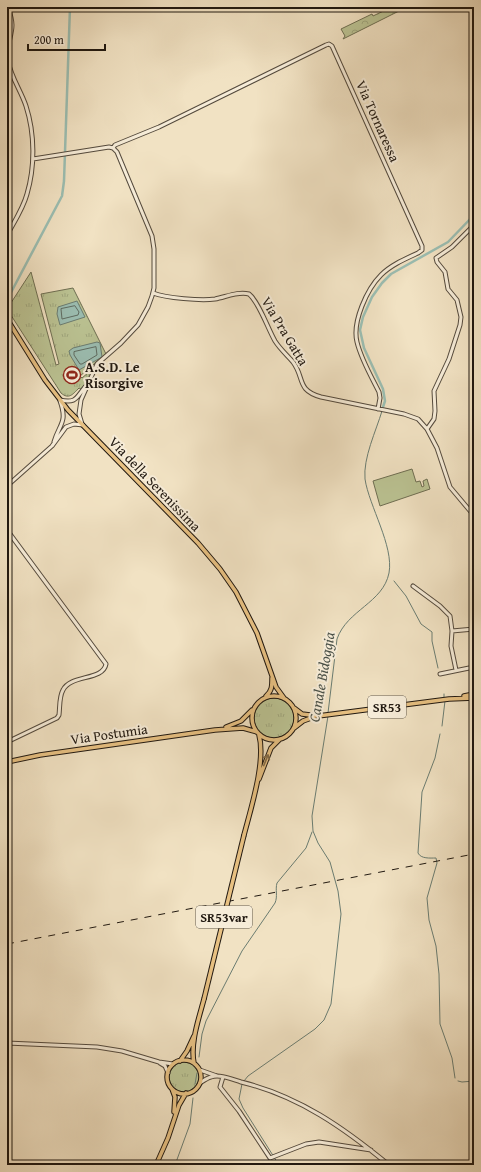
<svg xmlns="http://www.w3.org/2000/svg" width="481" height="1172" viewBox="0 0 481 1172" font-family="'Gentium Book Plus',serif">
	<style>
		.grass { fill: url(#grass-tufts); stroke: #6e6e52 }
		.forest { fill: url(#forest-crowns); stroke: #6e6e52 }
		.pitch { fill: #bbc393; stroke: #6e6e52 }
		.water { fill: #9bbeb2; stroke: #6a7c71 }
		.lines { fill: none; stroke-linecap: round; stroke-linejoin: round }
		.shore { stroke: #5e6b61; stroke-width: 1 }
		.stream { stroke: #6a7c71; stroke-width: 1 }
		.canal { stroke: #9bbeb2; stroke-width: 2.5 }
		.minor-casing { stroke: #544a3d; stroke-width: 5 }
		.major-casing { stroke: #201810; stroke-width: 5.5 }
		.minor { stroke: #f6ecd8; stroke-width: 3 }
		.major { stroke: #e8c182; stroke-width: 3.5 }
		.rail { stroke: #201810; stroke-width: 1; stroke-dasharray: 7 7; stroke-linecap: butt }
		.major-bridge-casing { stroke: #201810; stroke-width: 5.5; stroke-linecap: butt }
		.major-bridge { stroke: #e8c182; stroke-width: 3.5 }
		.oneway { stroke: #846c49 }
		.labels { text-anchor: middle; stroke-width: 4; stroke-linejoin: round; paint-order: stroke }
		.shield { fill: #f6ecd8; stroke: #60584c; stroke-width: 1 }
		.shield-label { font-size: 13px; font-weight: bold; fill: #201810 }
		.street-label { font-size: 14px; fill: #201810; stroke: #f6ecd8 }
		.poi-label { font-size: 14px; font-weight: bold; fill: #201810; stroke: #f6ecd8; text-anchor: start }
		.water-label { font-size: 15px; font-style: italic; fill: #4b5249; stroke: #f6ecd8 }
	</style>
	<defs>
		<pattern id="grass-tufts" width="24" height="20" patternUnits="userSpaceOnUse"><rect width="24" height="20" fill="#bbc393"/><path d="M3 7l-1-3M5 7V3M7 7l1-3M15 17l-1-3M17 17v-4M19 17l1-3" fill="none" stroke="#a0a77e"/></pattern>
		<pattern id="forest-crowns" width="20" height="18" patternUnits="userSpaceOnUse"><rect width="20" height="18" fill="#bbc393"/><path d="M2 6a3 3 0 1 1 6 0M12 15a3 3 0 1 1 6 0" fill="none" stroke="#a0a77e"/></pattern>
	</defs>
	<rect width="100%" height="100%" fill="#f1e2c3"/>
	<filter id="stains"><feTurbulence type="fractalNoise" baseFrequency=".005" numOctaves="4"/><feColorMatrix values="0 0 0 0 .2 0 0 0 0 .09 0 0 0 0 .02 0 0 0 .5 -.17"/></filter>
	<radialGradient id="worn" r=".72"><stop offset=".6" stop-color="#630" stop-opacity="0"/><stop offset="1" stop-color="#630" stop-opacity=".3"/></radialGradient>
	<path class="grass" d="M31 272 56 365 59 364 41 294 73 288 106 354 80 376 82 378 95 367 85 384 81 389 79 388C73 394 69 400 61 393L7 309Z
		M254 718a20 20 0 1 1 40 0a20 20 0 1 1-40 0Z
		M169 1077a15 15 0 1 1 30 0a15 15 0 1 1-30 0Z"/>
	<path class="forest" d="M392 7H407L343 39 345 36 341 29 372 14 373 16Z"/>
	<path class="pitch" d="M412 469 416 482 420 481 422 487 424 486 423 481 427 479 430 489 380 506 373 481Z"/>
	<path class="water" d="M77 301 85 317 60 325 57 314 58 307Z
		M97 342 100 343 102 357 79 370 70 355 69 351 73 348Z"/>
	<g class="lines">
		<path class="shore" d="M75 306 79 312 78 315 62 319 61 309Z
			M96 347 97 355 82 364H80L74 355V352Z"/>
		<path class="stream" d="M394 581 406 596 421 624 432 632V641L438 668
			M444 694V697
			M328 713 337 639C347 610 383 603 389 573 394 546 369 506 365 479 363 458 376 431 382 411
			M442 726 445 701
			M440 734 435 758 422 792 418 853C421 859 430 858 436 858L437 863 427 898 429 920 436 946 439 974 440 1024 452 1058 455 1078
			M199 1057 202 1034 206 1021 242 951 275 903C278 896 275 890 277 883L306 848 312 832
			M244 1081 248 1076 315 1029 324 1020 331 1004 341 914 338 891 330 862 318 843 313 831 312 816 328 716
			M458 1081 462 1082 474 1081
			M195 1084 197 1073
			M242 1084 239 1099 243 1108 279 1165
			M175 1165 190 1124 193 1098"/>
		<path class="canal" d="M7 300 62 196 64 181 70 7
			M382 410 385 401 383 389 364 348 360 330 363 317 372 297 382 283 391 274 448 242 474 215"/>
		<g class="minor-casing">
			<path id="minor" d="M113 148 115 145 159 127 326 45 329 44 332 46 422 246V250L418 253C405 259 391 265 381 275 367 289 352 322 357 342 361 359 371 376 379 392L380 398 378 409
				M33 159 109 147 113 148 117 152 152 236 154 249V288L152 296 148 307 138 325 121 343 97 364 81 400 79 414 82 424
				M7 235C14 222 23 209 27 194 35 167 35 134 26 106 21 91 11 77 8 61 5 49 12 37 12 25 12 19 10 13 8 7
				M153 293C166 298 201 301 215 299 226 297 238 291 249 294 259 302 268 329 275 341 280 349 287 355 293 362 305 378 296 390 321 397L404 414 418 419 427 429 437 448 450 487 471 512 473 515 474 525
				M60 400C77 404 76 397 86 386
				M427 429 434 419 435 411 434 391 449 359 460 325 461 317 457 300 448 289 445 272 437 262 436 258 452 247 474 225
				M54 442C59 424 68 423 60 401
				M7 486 52 446 66 427 74 424 83 425
				M7 530 106 664C103 681 71 674 63 690 59 697 60 707 59 715L57 718 7 742
				M413 586 440 606 450 616 452 631 451 646 456 670
				M452 631 474 629
				M440 674 474 667
				M7 1043 97 1047 122 1051 159 1062 173 1064
				M160 1063 165 1066 168 1073
				M200 1070 217 1076
				M223 1077 220 1087 239 1111 270 1158 306 1144 319 1142 371 1150
				M200 1083C203 1081 207 1078 211 1077 220 1074 231 1079 241 1082 299 1096 344 1128 389 1165"/>
		</g>
		<g class="major-casing">
			<path id="major" d="M7 319 45 380 68 410 198 543 220 569 236 592 257 633 276 687 284 698
				M252 718a22 22 0 1 1 44 0a22 22 0 1 1-44 0Z
				M266 696C272 691 272 686 272 678
				M464 696 474 694
				M294 708 302 714 318 716 449 699 474 698
				M226 727 241 721 252 710
				M294 728 303 721 314 717
				M7 762 40 755 215 730 243 728 257 732
				M259 779 271 748 280 739
				M244 835C251 808 266 761 259 735
				M167 1077a17 17 0 1 1 34 0a17 17 0 1 1-34 0Z
				M180 1061 187 1051 194 1036
				M194 1063C190 1043 199 1018 204 999
				M172 1089 175 1097 174 1112
				M156 1165 168 1138 179 1105 186 1093"/>
		</g>
		<use href="#minor" class="minor"/>
		<use href="#major" class="major"/>
		<path class="rail" d="M7 944 474 854"/>
		<g class="major-bridge-casing">
			<path id="major-bridge" d="M204 999 244 835"/>
		</g>
		<use href="#major-bridge" class="major-bridge"/>
	</g>
	<defs><path id="oneway-shaft" d="M-6 0H5M1.5-3L5.5 0L1.5 3" fill="none" stroke-width="1.6" stroke-linecap="round" stroke-linejoin="round"/></defs>
	<use class="oneway" href="#oneway-shaft" transform="translate(266 760) rotate(-68)"/>
	<defs>
		<g id="stadium-ring" transform="scale(0.9)"><circle r="9.5" fill="#f6ecd8" stroke="#8f2418" stroke-width="1.5"/><path d="M0-5a6.5 5 0 1 0 0 10a6.5 5 0 1 0 0-10ZM-3.5-1.8h7v3.6h-7Z" fill="#8f2418"/></g>
	</defs>
	<g fill-rule="evenodd">
		<use href="#stadium-ring" x="72" y="375"/>
	</g>
	<g class="labels">
		<g class="shield">
			<rect x="368" y="696" width="38" height="22" rx="3"/>
			<rect x="196" y="906" width="56" height="22" rx="3"/>
		</g>
		<g class="shield-label">
			<text x="387" y="712">SR53</text>
			<text x="224" y="922">SR53var</text>
		</g>
		<g class="street-label">
			<text transform="translate(378 121) rotate(66)" y="5">Via Tornaressa</text>
			<text transform="translate(285 331) rotate(59)" y="5">Via Pra Gatta</text>
			<text transform="translate(155 484) rotate(46)" y="5">Via della Serenissima</text>
			<text transform="translate(109 734) rotate(-8)" y="5">Via Postumia</text>
		</g>
		<g class="poi-label">
			<text x="85" y="372">A.S.D. Le<tspan x="85" dy="16">Risorgive</tspan></text>
		</g>
		<g class="water-label">
			<text transform="translate(322 677) rotate(-80)" y="5">Canale Bidoggia</text>
		</g>
	</g>
	<rect width="481" height="1172" fill="none" stroke="#f1e2c3" stroke-width="24"/>
	<rect x="8" y="8" width="465" height="1156" fill="none" stroke="#201810" stroke-width="2"/>
	<rect x="12" y="12" width="457" height="1148" fill="none" stroke="#201810"/>
	<path d="M28 44v6h77v-6" fill="none" stroke="#201810" stroke-width="2"/>
	<text x="34" y="44" font-size="12" fill="#201810" stroke="#f6ecd8" stroke-width="3" paint-order="stroke">200 m</text>
	<rect width="100%" height="100%" filter="url(#stains)"/>
	<rect width="100%" height="100%" fill="url(#worn)"/>
</svg>
